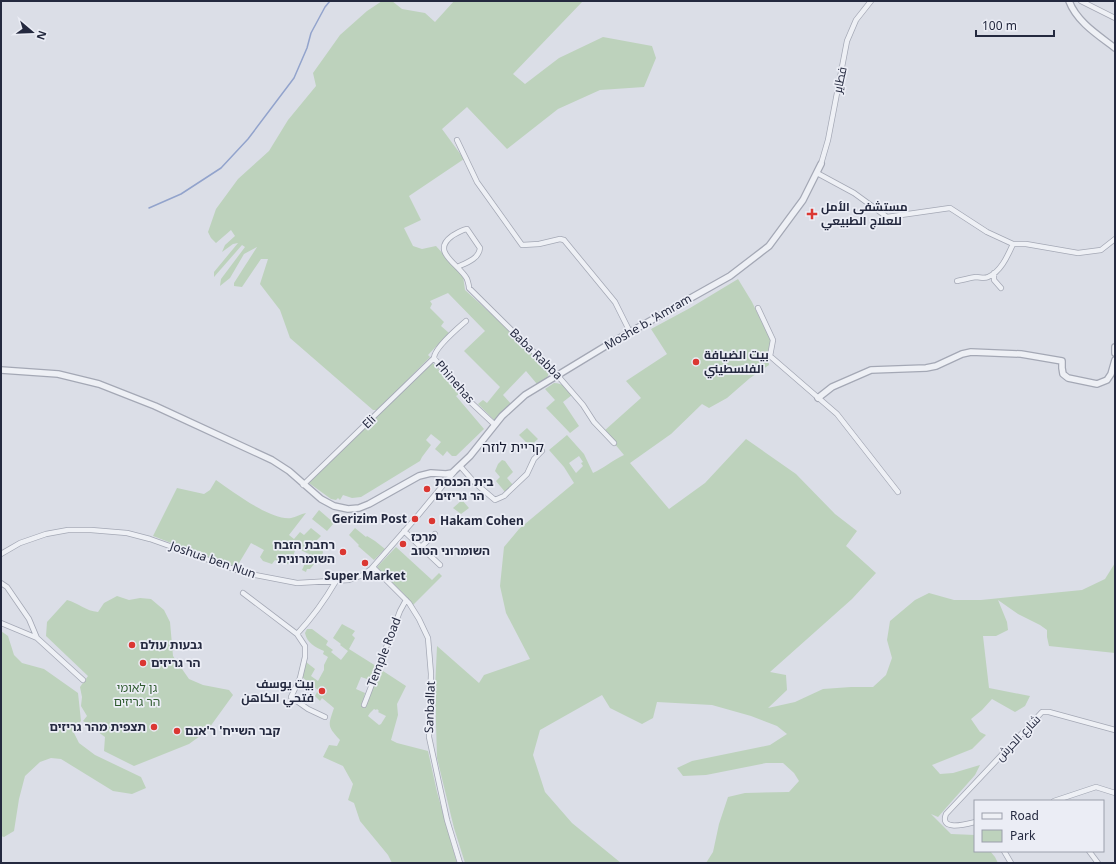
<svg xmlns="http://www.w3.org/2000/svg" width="1116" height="864" viewBox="0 0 1116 864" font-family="'Noto Sans',Cairo,'Noto Sans Hebrew',sans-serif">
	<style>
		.green { fill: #bdd2bc; fill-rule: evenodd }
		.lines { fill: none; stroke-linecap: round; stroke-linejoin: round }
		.stream { stroke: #92a3cc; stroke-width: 1.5 }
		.minor-casing { stroke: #a4a8b5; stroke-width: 6 }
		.tertiary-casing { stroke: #a4a8b5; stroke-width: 8 }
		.minor { stroke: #eef0f5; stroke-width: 4.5 }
		.tertiary { stroke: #eef0f5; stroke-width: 5.5 }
		.poi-dot { fill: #db3732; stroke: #ebedf5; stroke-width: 1.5 }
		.labels { text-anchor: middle; stroke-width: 3.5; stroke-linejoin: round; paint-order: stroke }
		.street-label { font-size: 12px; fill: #24293f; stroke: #ebedf5 }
		.poi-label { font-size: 12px; font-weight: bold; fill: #24293f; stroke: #ebedf5; text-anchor: start }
		.park-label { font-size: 12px; fill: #305c30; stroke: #ebedf5 }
		.quarter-label { font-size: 14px; fill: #161a2f; stroke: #ebedf5 }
	</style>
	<rect width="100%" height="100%" fill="#dbdee7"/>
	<path class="green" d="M382 1H392L402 9 425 13 435 22 454 1H583L513 74 525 84 559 58 603 37 652 46 656 58 644 87 600 90 558 109 507 149 467 107 442 129 464 159 409 196 421 220 404 228 413 246 422 249 436 246 463 276 465 290 522 342 548 369 549 373 547 378 537 384 526 371 503 395 512 405 495 421 478 404 483 400 487 403 500 387 464 351 485 331 448 293 430 301 432 304 430 308 444 322 441 326 449 333 428 355 430 357 378 410H373L290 338 280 310 260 284 268 259H261L242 287 234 286V283L257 247 244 254 230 278 220 286 221 279 245 247 242 245 214 277V272L238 243 233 244 222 252 225 245 235 236 231 230 216 243 211 238 208 232 216 209 238 179 269 151 288 120 316 86 313 73 340 35 367 11Z
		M738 279 752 302 771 341 768 357 769 365 750 378 727 398 709 408 702 404 671 434 630 463 669 509 705 483 746 439 796 474 835 514 857 531 846 546 876 573 852 599 770 672 786 675 787 690 768 708 795 702 823 689 851 687H873L886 675 892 658 887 640 890 621 915 600 929 593 954 600H981L1082 590 1105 579 1115 563V653L1049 646 1047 637V630L1040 625 1018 614 998 600 1007 622 1008 630 996 636H983L989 688 1030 696 1025 706 1015 712 992 699 982 710 971 719 980 732 986 735 972 749 932 765 940 774 953 773 980 765 975 775 938 817 931 814 951 834 975 835V851H990L995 857 998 863H706L713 852 719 824 728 797 745 793 789 792 799 781 794 773 783 763H766L706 775 683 776 677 768 692 761 770 745 787 734 777 726 751 716 712 705 657 702 653 718 642 724 610 708 602 695 540 730 533 755 545 792 572 823 621 863H465L454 828 437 758 435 689 437 646 479 683 484 675 530 659 506 613 500 586 504 547 519 529 574 483 564 467 549 450 567 435 584 454 593 473C604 468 613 460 624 455L604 431 641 398 626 381 667 354 651 329 690 308ZM579 456 583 462 581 463 583 466 576 473 569 463Z
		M432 362 458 391 459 394 456 396 484 429 456 456H452L447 451 443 456 435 449 441 442 431 434 426 440 431 445 422 457 420 461 361 497 352 498 343 495 340 500 338 498 336 500 331 499 309 483Z
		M554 383C563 383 567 388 572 395L563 402 579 426 570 433 546 408 555 400 545 389Z
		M527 428 538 439 530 446 519 435Z
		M502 460 505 461 513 472 507 478 513 485 505 492 496 481 500 477 495 471 498 464Z
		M216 480C232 491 271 521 291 518 296 517 301 514 306 513L289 535 294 539 300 532 304 535 311 528 321 536 316 541 322 546 323 553 310 569H307L306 572 302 570 309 554 296 548 292 559 295 560 294 563 285 564 275 560 272 564 263 561 260 557 264 550 251 543 236 568 153 536 177 488 204 494 210 490Z
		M462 500 469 508 461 514 453 508Z
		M319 510 334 523 327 531 312 519Z
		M355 528 366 537 367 536 375 541 385 549 374 560 358 546 359 545 349 535Z
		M396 547 432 580 439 573 442 576 413 605 404 594 377 567Z
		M117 596 129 600 140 598 151 599 164 610 170 622 173 656 189 679 203 685 229 690 233 695 207 731 189 744 134 766 104 751 105 737 83 721 87 716 81 706 82 697 80 687 88 676 46 636 47 622 67 600C78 603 86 611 98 612L104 603Z
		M342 624 355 631 352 635 355 638 349 649 376 666 370 680 361 677 356 689 365 693 362 705 366 706 380 669 406 686 397 704 398 715 391 740 397 743 428 751 437 792 457 863H392L388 855 360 821 354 803 348 800 353 784 343 766 323 757 329 745 337 746 340 740C327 726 328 726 334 708L322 698 320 701 315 696 318 690 302 677 306 662 315 669 311 676 318 681 324 670V665L328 657 323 654 324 651C315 647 307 643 305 633L307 629H312L328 641 326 645 333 650 331 652 341 660 348 651 340 645 341 644 333 638ZM374 709 376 710 377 709 379 711 378 712 386 716 381 724 379 725 368 716 370 713Z
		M1 631 8 636 14 655 22 663 44 669 78 693 81 721 73 731 79 743 95 755 141 777 146 788 132 794 113 791 61 759 51 758 40 762 25 776 19 799 14 831 4 837 1 836Z"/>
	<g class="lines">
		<path class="stream" d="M149 208 181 194 221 168 248 139 294 78 307 48 311 33 325 7 330 1"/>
		<g class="minor-casing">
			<path id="minor" d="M1081 1 1115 18
				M457 140 477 182 522 245 539 244 560 239 564 240 615 302 630 332
				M821 164 828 140 847 41 856 20 871 1
				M817 173 854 193 887 217 950 208 987 232 1013 244H1026L1078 253 1101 250 1115 239
				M457 267C466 263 479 259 480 248L467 229C461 230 457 233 452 236 430 252 459 264 467 279 468 282 469 285 469 288L558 376 583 405 594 422 614 443
				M994 273V280L1001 288
				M957 281C963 280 969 278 976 277 980 277 984 279 988 277 1001 272 1008 255 1013 244
				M758 308 773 340 770 356 837 414 898 492
				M466 321C458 328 434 348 434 358L463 395 495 425
				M460 466 475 483 495 500 504 496 527 474 534 459 542 451
				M303 485 434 358
				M404 531 440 565
				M421 547 435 534
				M1 554 20 543 46 534 68 530H91L127 533 150 539 245 573 297 583 349 580 363 575 371 569 415 519 454 472
				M373 567 409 603 419 619 428 638 431 674 429 737 447 820 460 863
				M1 583 7 587 29 619 37 638 83 680
				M243 593 297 634 305 646V657L300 678 291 697 308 709 325 717
				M1 623 37 638
				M297 634C312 618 325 600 336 581
				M364 705 400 611 406 600
				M1054 801 1096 787 1115 793
				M975 822C967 824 939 832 946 814L1042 712H1049L1115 730
				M1004 851 1011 863
				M1089 851 1098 863"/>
		</g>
		<g class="tertiary-casing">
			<path id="tertiary" d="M1069 1C1077 22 1098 35 1115 48
				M1115 347V353
				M1 370 58 374 99 384 155 406 272 460 289 471 321 499 334 506 348 509 359 508 369 504 419 476 431 473 446 474 452 473 470 456 502 416 525 395 609 344 730 276 769 246 803 200 821 164
				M818 398 832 387 871 370 926 368 936 366 962 354 971 352 1021 354 1062 361V368L1063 374 1068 378 1097 384 1107 380 1111 374 1115 360"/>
		</g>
		<use href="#minor" class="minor"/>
		<use href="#tertiary" class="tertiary"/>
	</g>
	<g class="poi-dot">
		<path d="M810 208h4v4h4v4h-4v4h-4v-4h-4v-4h4z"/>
		<circle cx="696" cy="362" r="4"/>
		<circle cx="427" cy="489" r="4"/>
		<circle cx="415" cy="519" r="4"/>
		<circle cx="432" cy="521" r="4"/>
		<circle cx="403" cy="544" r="4"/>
		<circle cx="343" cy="552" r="4"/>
		<circle cx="365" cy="563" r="4"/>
		<circle cx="132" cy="645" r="4"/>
		<circle cx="143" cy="663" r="4"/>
		<circle cx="322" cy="691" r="4"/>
		<circle cx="154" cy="727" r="4"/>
		<circle cx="177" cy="731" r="4"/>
	</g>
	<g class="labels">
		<g class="street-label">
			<text transform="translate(840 80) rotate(-78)" y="4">فطاير</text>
			<text transform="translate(648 322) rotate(-30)" y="4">Moshe b. 'Amram</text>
			<text transform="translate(536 354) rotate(44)" y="4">Baba Rabba</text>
			<text transform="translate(455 382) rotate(49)" y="4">Phinehas</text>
			<text transform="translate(369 422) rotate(-44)" y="4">Eli</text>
			<text transform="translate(213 560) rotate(19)" y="4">Joshua ben Nun</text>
			<text transform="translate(384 652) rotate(-69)" y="4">Temple Road</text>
			<text transform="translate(430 707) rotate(-88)" y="4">Sanballat</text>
			<text transform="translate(1018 738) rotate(-46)" y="4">شارع الحرش</text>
		</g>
		<g class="poi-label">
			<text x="821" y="211">مستشفى الأمل<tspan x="821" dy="14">للعلاج الطبيعي</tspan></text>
			<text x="704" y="359">بيت الضيافة<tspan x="704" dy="14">الفلسطيني</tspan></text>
			<text x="435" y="486">בית הכנסת<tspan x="435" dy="14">הר גריזים</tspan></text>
			<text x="407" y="523" text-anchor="end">Gerizim Post</text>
			<text x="440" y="525">Hakam Cohen</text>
			<text x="411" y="541">מרכז<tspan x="411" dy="14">השומרוני הטוב</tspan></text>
			<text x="335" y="549" text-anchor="end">רחבת הזבח<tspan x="335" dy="14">השומרונית</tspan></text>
			<text x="365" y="580" text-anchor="middle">Super Market</text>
			<text x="140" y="649">גבעות עולם</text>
			<text x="151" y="667">הר גריזים</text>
			<text x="314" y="688" text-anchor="end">بيت يوسف<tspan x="314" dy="14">فتحي الكاهن</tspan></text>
			<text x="146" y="731" text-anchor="end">תצפית מהר גריזים</text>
			<text x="185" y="735">קבר השייח' ר'אנם</text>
		</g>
		<g class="park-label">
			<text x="137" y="692">גן לאומי<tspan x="137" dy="14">הר גריזים</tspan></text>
		</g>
		<g class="quarter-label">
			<text x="513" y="452">קריית לוזה</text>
		</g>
	</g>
	<rect width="1116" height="864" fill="none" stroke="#24293f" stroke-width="4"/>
	<rect x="974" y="800" width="130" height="52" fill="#ebedf5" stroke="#9b9fac"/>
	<rect x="982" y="813" width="20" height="6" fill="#eef0f5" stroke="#9b9fac"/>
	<text x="1010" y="820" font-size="12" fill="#24293f">Road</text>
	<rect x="982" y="830" width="20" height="12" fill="#bdd2bc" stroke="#9b9fac"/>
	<text x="1010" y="840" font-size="12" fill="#24293f">Park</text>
	<g transform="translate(32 32) rotate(109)" stroke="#ebedf5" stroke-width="3" paint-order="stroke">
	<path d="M0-3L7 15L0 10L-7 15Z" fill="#24293f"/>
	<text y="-6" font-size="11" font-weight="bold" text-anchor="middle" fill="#24293f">N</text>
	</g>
	<path d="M976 30v6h78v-6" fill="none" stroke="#24293f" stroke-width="2"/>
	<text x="982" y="30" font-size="12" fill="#24293f" stroke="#ebedf5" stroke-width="3" paint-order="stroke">100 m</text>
</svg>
